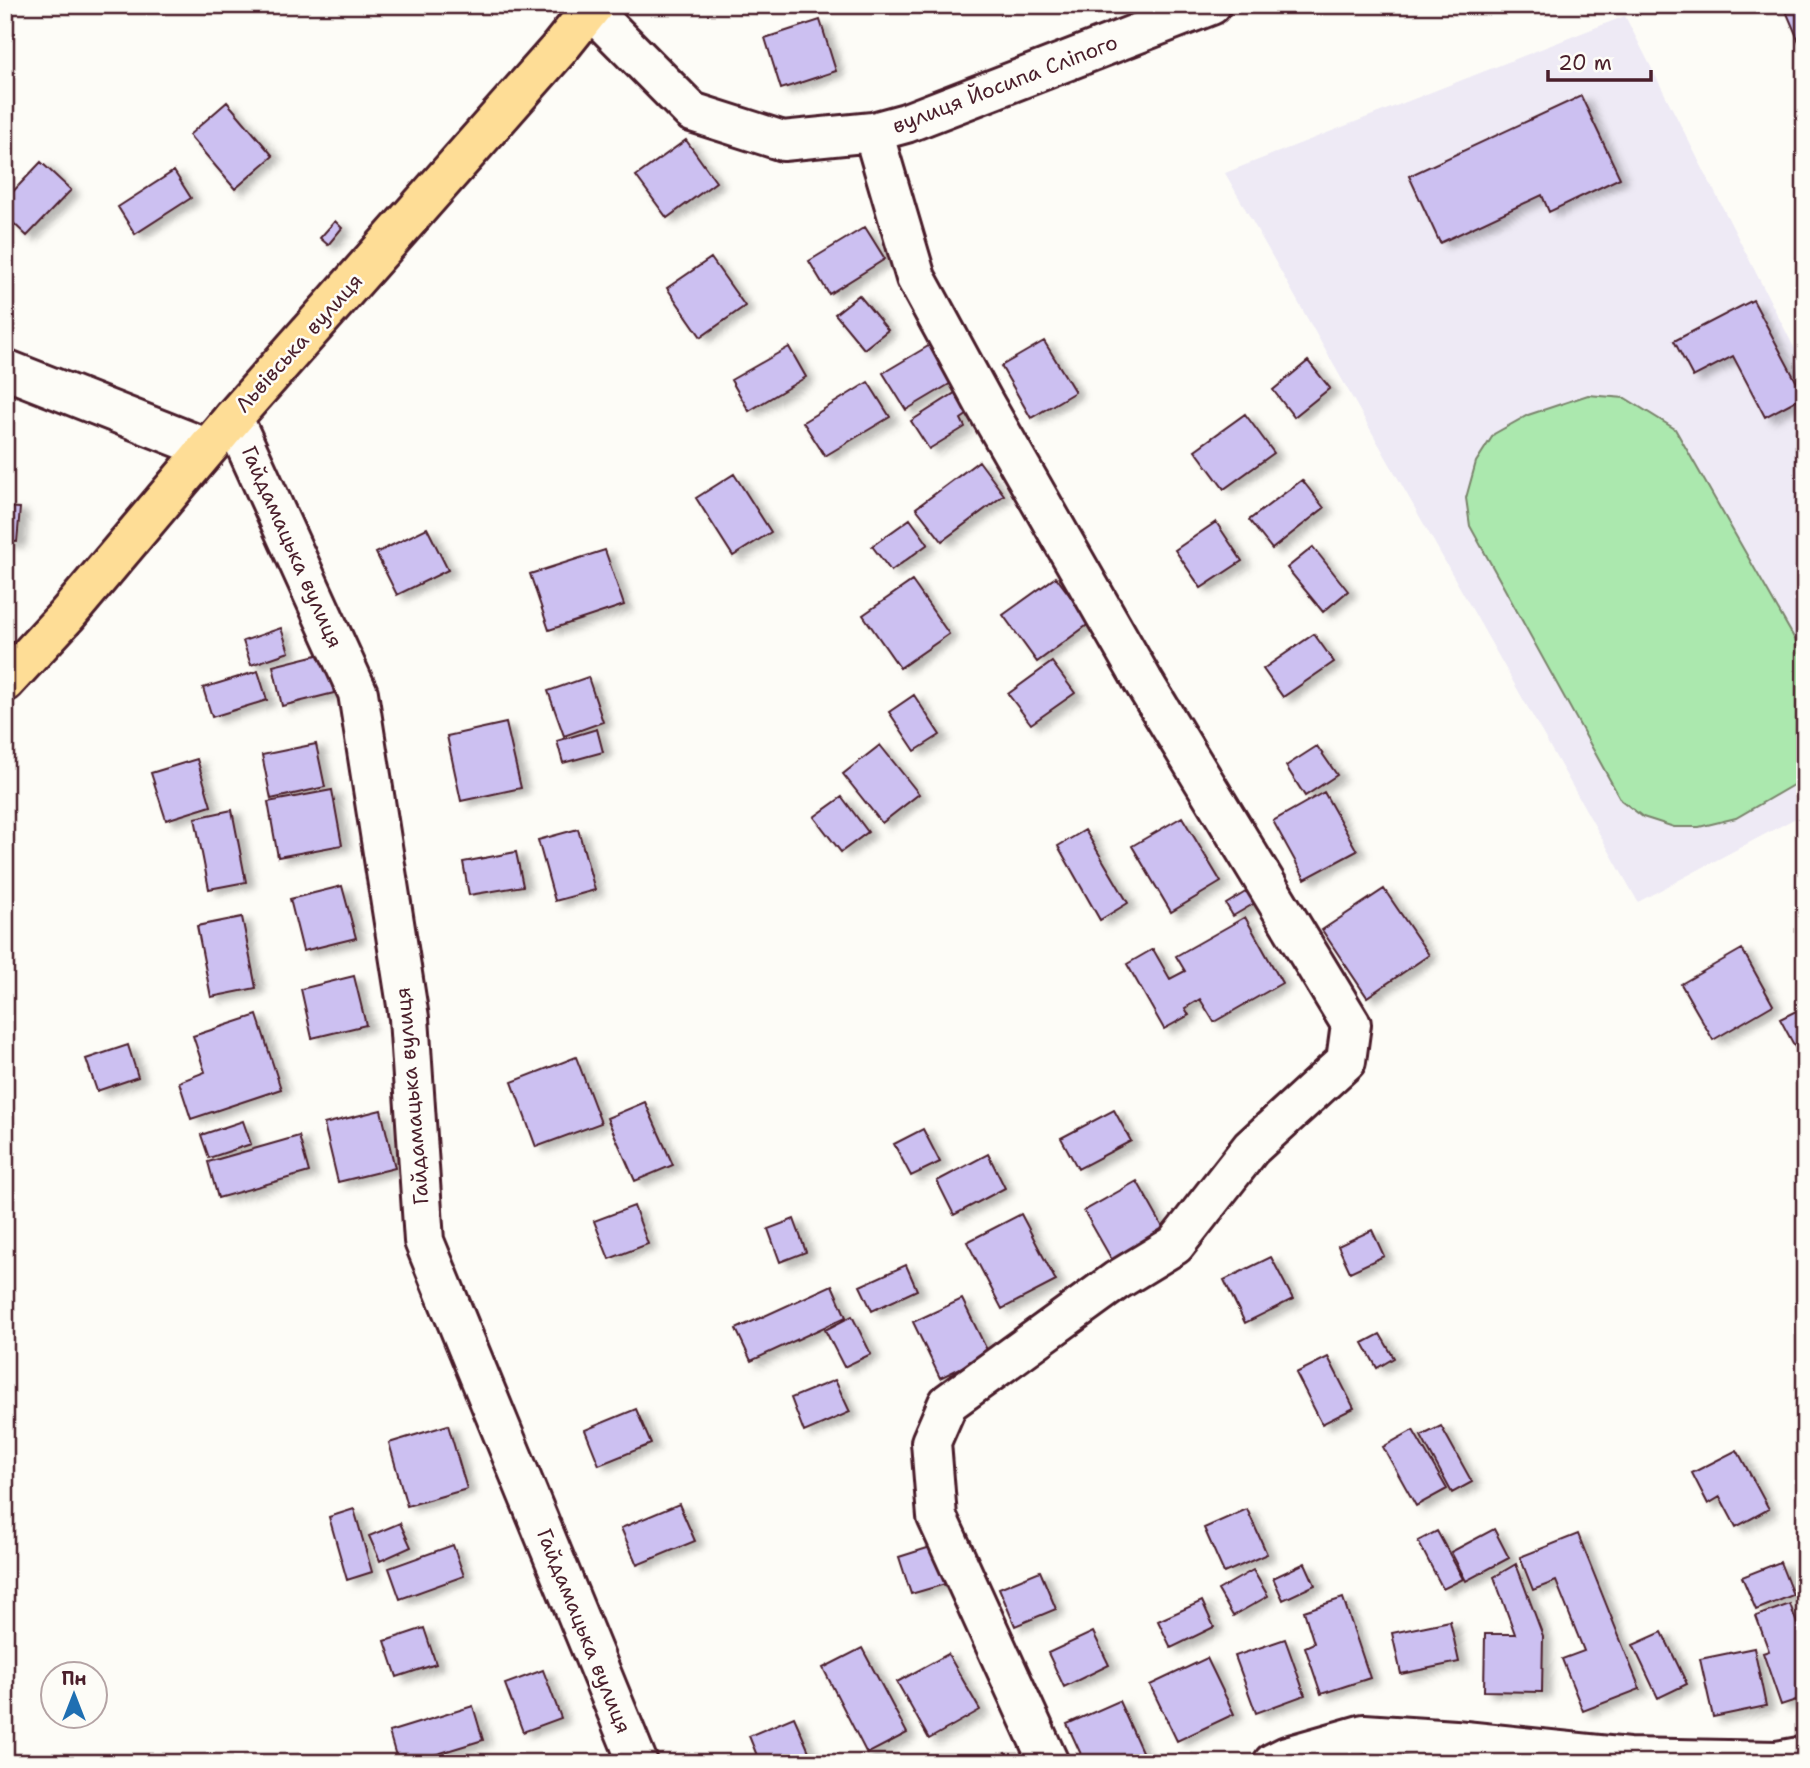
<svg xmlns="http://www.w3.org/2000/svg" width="1810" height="1768" viewBox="0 0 1810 1768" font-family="'Shantell Sans',sans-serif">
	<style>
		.built { fill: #eeeaf5 }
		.green { fill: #abe8ae; stroke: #7a846c; stroke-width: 2 }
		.building { fill: #ccc0f1; stroke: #4a1f2b; stroke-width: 2; filter: url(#shadow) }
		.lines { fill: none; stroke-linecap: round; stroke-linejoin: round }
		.minor-casing { stroke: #4a1f2b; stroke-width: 44 }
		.major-casing { stroke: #4a1f2b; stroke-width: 44 }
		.minor { stroke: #fdfcf7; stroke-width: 38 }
		.major { stroke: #fedd96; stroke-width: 38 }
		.labels { text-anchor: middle; stroke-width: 5; stroke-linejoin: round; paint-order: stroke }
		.street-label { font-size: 21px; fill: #4a1f2b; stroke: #fdfcf7 }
	</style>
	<defs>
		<filter id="shadow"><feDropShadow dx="8" dy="4.5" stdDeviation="3.5" flood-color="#0004"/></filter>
	</defs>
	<rect width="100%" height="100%" fill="#fdfcf7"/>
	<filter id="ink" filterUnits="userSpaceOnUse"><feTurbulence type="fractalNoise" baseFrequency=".0143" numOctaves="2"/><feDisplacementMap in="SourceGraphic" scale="14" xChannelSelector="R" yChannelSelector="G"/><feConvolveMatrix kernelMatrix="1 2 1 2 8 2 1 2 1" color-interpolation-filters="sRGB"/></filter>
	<g filter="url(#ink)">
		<path class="built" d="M1625 16 1805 369V813L1638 902 1225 173Z"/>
		<path class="green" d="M1588 395 1625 398 1675 429 1805 657V778L1736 818 1699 827H1674L1643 817 1621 800 1470 526 1466 498 1476 462 1494 434 1528 415Z"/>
		<path class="building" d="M1800 5H1805V50L1803 51 1786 11Z
			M820 20 836 71 781 89 765 38Z
			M1581 96 1620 178 1549 212 1542 195 1440 243 1409 176Z
			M227 102 273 156 235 189 189 135Z
			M686 140 716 182 667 218 636 176Z
			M41 162 71 190 27 236 5 215V200Z
			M174 171 191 198 135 234 118 207Z
			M335 221 342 228 328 245 320 238Z
			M865 227 885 259 829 294 809 261Z
			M711 258 745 306 701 337 667 288Z
			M859 295 888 330 864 349 835 314Z
			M1753 300 1804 396 1765 417 1733 356 1693 377 1674 341Z
			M1044 341 1075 392 1031 418 1001 366Z
			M930 345 953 382 906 410 883 373Z
			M789 347 806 377 749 411 731 380Z
			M1308 361 1330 388 1294 417 1273 390Z
			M868 382 890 417 825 456 803 422Z
			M958 391 971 412 961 419 965 427 929 449 911 421Z
			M1245 414 1274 453 1224 489 1195 450Z
			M979 461 1004 495 942 541 916 508Z
			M734 474 771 532 733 556 696 498Z
			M1302 480 1324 508 1272 549 1249 520Z
			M5 507 20 508 17 542 5 541Z
			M910 519 928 544 891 571 872 546Z
			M1216 522 1242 561 1201 588 1175 550Z
			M427 528 448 570 397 595 376 553Z
			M1313 547 1348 591 1323 612 1287 568Z
			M605 550 624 605 549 630 530 574Z
			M1056 577 1090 623 1037 662 1003 615Z
			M912 581 949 634 900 668 863 615Z
			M281 628 289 652 251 665 243 641Z
			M1314 634 1334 662 1283 697 1263 669Z
			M325 653 334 693 282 706 273 666Z
			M1052 662 1075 693 1031 724 1008 694Z
			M258 671 267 700 212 717 203 688Z
			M588 677 603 722 564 736 548 691Z
			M914 695 940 735 915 751 889 712Z
			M506 723 521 788 461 801 447 736Z
			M597 729 603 752 563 763 557 741Z
			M316 744 325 787 271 799 262 755Z
			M880 745 919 794 882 823 843 774Z
			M1317 746 1337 775 1305 796 1286 766Z
			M197 759 211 806 166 820 151 773Z
			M332 790 342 845 278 857 268 802Z
			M1324 792 1357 851 1305 879 1273 821Z
			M842 797 868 832 841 852 814 817Z
			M232 810 246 882 209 889 195 818Z
			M1182 817 1221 882 1171 912 1132 846Z
			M578 829 595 890 555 901 538 840Z
			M1085 830 1128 903 1100 920 1058 846Z
			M516 852 523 886 469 895 463 862Z
			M342 886 356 938 303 951 290 899Z
			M1252 888 1260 900 1233 916 1226 904Z
			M1384 889 1429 955 1367 997 1322 930Z
			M242 917 256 988 211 997 197 926Z
			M1245 917 1282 983 1214 1022 1200 999 1185 1008 1189 1015 1164 1029 1127 964 1153 949 1170 979 1185 971 1176 956Z
			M1742 949 1773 1005 1713 1040 1681 984Z
			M354 976 366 1025 312 1038 301 989Z
			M1804 1007 1805 1042 1795 1047 1780 1019Z
			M257 1015 281 1089 191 1119 179 1082 205 1072 193 1036Z
			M128 1045 138 1077 97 1091 86 1059Z
			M576 1057 601 1123 536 1147 512 1082Z
			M645 1102 673 1165 635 1181 607 1118Z
			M381 1110 395 1168 338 1182 324 1124Z
			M1114 1110 1131 1141 1078 1169 1061 1138Z
			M243 1121 251 1144 209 1158 201 1135Z
			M923 1129 940 1162 911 1176 894 1144Z
			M299 1136 309 1172 218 1198 208 1162Z
			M988 1154 1005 1188 954 1215 937 1181Z
			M1137 1181 1165 1231 1112 1260 1084 1211Z
			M634 1206 648 1244 609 1259 594 1221Z
			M1021 1214 1056 1281 1002 1309 967 1242Z
			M794 1219 806 1252 780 1262 768 1229Z
			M1372 1230 1384 1256 1350 1272 1338 1246Z
			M1271 1257 1293 1299 1245 1323 1224 1280Z
			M906 1265 917 1290 872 1311 860 1286Z
			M832 1285 846 1317 751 1361 736 1329Z
			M962 1299 989 1354 940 1378 913 1322Z
			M852 1316 871 1354 844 1367 825 1330Z
			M1380 1334 1394 1358 1377 1368 1363 1343Z
			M1328 1357 1354 1408 1322 1424 1296 1373Z
			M835 1380 850 1412 804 1432 791 1398Z
			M636 1409 651 1444 599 1465 585 1430Z
			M448 1425 467 1489 407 1506 389 1443Z
			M1441 1426 1472 1482 1452 1493 1421 1436Z
			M1413 1430 1447 1489 1416 1506 1383 1447Z
			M1737 1450 1769 1509 1736 1527 1720 1497 1708 1504 1692 1473Z
			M679 1504 695 1541 637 1565 621 1528Z
			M354 1509 372 1572 347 1580 329 1517Z
			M1247 1509 1267 1554 1224 1573 1204 1528Z
			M400 1523 411 1547 380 1561 369 1536Z
			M1494 1529 1509 1558 1466 1581 1451 1552Z
			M1437 1531 1463 1579 1443 1589 1418 1541Z
			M1578 1534 1640 1689 1583 1711 1562 1659 1584 1651 1556 1581 1533 1590 1520 1557Z
			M940 1544 952 1582 911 1594 899 1557Z
			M453 1545 464 1576 400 1599 389 1568Z
			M1780 1562 1793 1595 1756 1610 1742 1577Z
			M1305 1563 1315 1585 1283 1600 1273 1578Z
			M1516 1564 1543 1636 1542 1692 1484 1691 1485 1634H1515L1494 1577Z
			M1253 1570 1268 1596 1233 1616 1218 1590Z
			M1040 1571 1056 1609 1015 1626 999 1588Z
			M1343 1598 1370 1678 1321 1694 1305 1647 1314 1643 1304 1611Z
			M1202 1601 1214 1627 1171 1648 1158 1621Z
			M1790 1604 1800 1632 1805 1631V1697L1781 1705 1763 1653 1769 1651 1756 1616Z
			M1450 1621 1459 1662 1401 1674 1392 1633Z
			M424 1628 436 1664 397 1677 385 1641Z
			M1093 1632 1109 1665 1064 1687 1048 1653Z
			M1662 1632 1687 1684 1658 1698 1633 1645Z
			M1285 1639 1305 1695 1256 1713 1235 1656Z
			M862 1648 907 1733 867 1754 823 1668Z
			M1754 1648 1766 1706 1713 1717 1700 1659Z
			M948 1654 980 1710 929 1739 897 1682Z
			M1207 1658 1234 1714 1177 1741 1150 1685Z
			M543 1670 561 1718 523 1732 505 1684Z
			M1119 1701 1144 1756 1128 1763H1085L1067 1724Z
			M473 1706 483 1740 408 1763H398L389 1732Z
			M794 1717 814 1763H760L749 1736Z
			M1005 1753 1010 1763H984Z"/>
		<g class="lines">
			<g class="minor-casing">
				<path id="minor" d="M590 9 692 112 783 141 873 132 906 123 1211 5
					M873 132 916 278 984 403 1143 681 1351 1024 1346 1061 1251 1148 1175 1245 1116 1281 948 1403 931 1442 937 1517 1049 1763
					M5 369 206 448
					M233 418 358 693 409 1018 424 1241 638 1763
					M1273 1763 1287 1756 1364 1734 1455 1740 1628 1758 1777 1761 1805 1756"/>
			</g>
			<g class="major-casing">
				<path id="major" d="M5 682 67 615 233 418 558 50 594 5"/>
			</g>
			<use href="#minor" class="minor"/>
			<use href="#major" class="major"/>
		</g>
	</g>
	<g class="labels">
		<g class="street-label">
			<text transform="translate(1005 84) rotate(-21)" y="7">вулиця Йосипа Сліпого</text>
			<text transform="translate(299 343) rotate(-48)" y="7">Львівська вулиця</text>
			<text transform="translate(292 547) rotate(66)" y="7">Гайдамацька вулиця</text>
			<text transform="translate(412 1096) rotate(-95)" y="7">Гайдамацька вулиця</text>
			<text transform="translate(584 1631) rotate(68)" y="7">Гайдамацька вулиця</text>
		</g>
	</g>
	<rect width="1810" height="1768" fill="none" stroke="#fdfcf7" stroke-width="28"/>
	<rect x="14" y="14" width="1782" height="1740" fill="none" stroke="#4a1f2b" stroke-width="2.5" filter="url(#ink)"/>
	<g transform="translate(74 1695)"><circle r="33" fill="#fdfcf7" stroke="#b5a4a5" stroke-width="2"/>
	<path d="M0-5L12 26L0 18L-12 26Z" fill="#1f6fb2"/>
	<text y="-10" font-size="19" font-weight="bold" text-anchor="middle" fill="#4a1f2b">Пн</text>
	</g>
	<path d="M1548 70v10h103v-10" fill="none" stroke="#4a1f2b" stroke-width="3.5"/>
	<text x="1558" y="70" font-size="21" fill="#4a1f2b" stroke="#fdfcf7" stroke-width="5" paint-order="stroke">20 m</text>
</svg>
